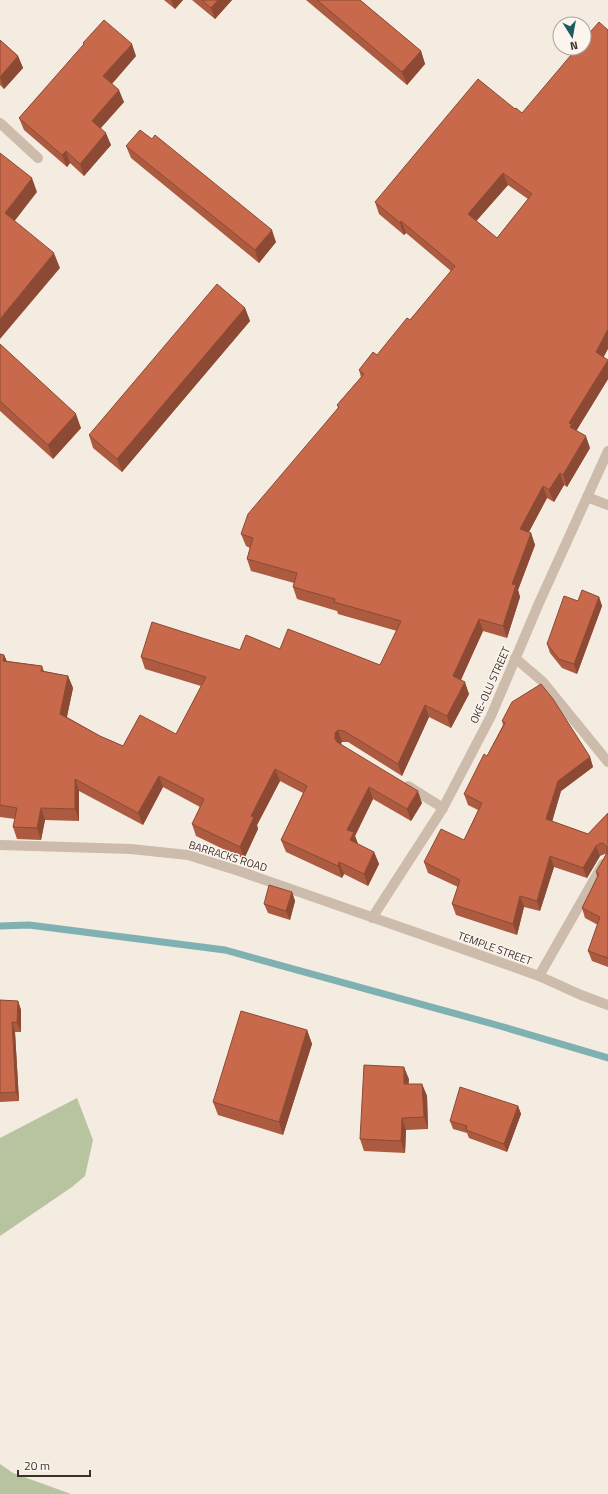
<svg xmlns="http://www.w3.org/2000/svg" width="608" height="1494" viewBox="0 0 608 1494" font-family="'Titillium Web',sans-serif">
	<style>
		.green { fill: #b8c4a0 }
		.lines { fill: none; stroke-linecap: round; stroke-linejoin: round }
		.stream { stroke: #7fb0b2; stroke-width: 7 }
		.service { stroke: #cdbbac; stroke-width: 10 }
		.minor { stroke: #cdbbac; stroke-width: 10 }
		.wall { fill: #ac5a40; fill-rule: evenodd }
		.shaded-wall { fill: #8c4a34 }
		.building { fill: #c8694b; stroke: #8c4a34; fill-rule: evenodd }
		.labels { text-anchor: middle; stroke-width: 3; stroke-linejoin: round; paint-order: stroke }
		.street-label { font-size: 11px; fill: #3b302b; stroke: #fbf5ee }
	</style>
	<rect width="100%" height="100%" fill="#f4ebe1"/>
	<path class="green" d="M77 1098 93 1140 85 1176 72 1187 0 1236V1138Z
		M0 1464 13 1473 71 1494H0Z"/>
	<g class="lines">
		<path class="stream" d="M0 926 29 925 225 950 500 1026 608 1058"/>
		<path class="service" d="M0 123 38 158
			M587 497 608 505
			M408 786 443 808
			M539 976 603 864"/>
		<path class="minor" d="M515 658 542 681 608 762
			M0 845 131 849 188 855 239 871 446 943 539 976 581 995 608 1005
			M372 918 443 808 491 716 539 603 608 451"/>
	</g>
	<path class="wall" d="M164 0H183L175 9Z
		M192 0H232L215 19Z
		M306 0H360L421 51 425 64 407 85Z
		M0 40 18 56 23 68 4 89 0 85Z
		M83 43 136 56 112 84 124 102 101 128 111 145 84 176 70 163 67 167 24 130 19 118 84 45Z
		M515 109 604 357 608 379 576 431 590 448 567 487 564 485 554 502 547 498 529 532 531 533 535 545 518 590 520 597 507 638 483 631 461 680 469 694 451 728 429 717 402 776 348 742H342L341 744 422 803 411 821 373 799 355 836 358 844 374 852 379 864 368 886 344 874 342 878 286 852 281 840 303 793 280 781 257 825 258 829 244 859 196 836 192 824 200 807 163 787 143 825 79 791V821L45 820 41 840 17 839 13 827 15 819 0 817V654L4 655 7 661 42 666 44 671 68 676 73 688 67 717 100 736 123 746 176 734 201 686 145 669 141 657 240 650 280 649 380 665 397 631 338 614 337 611 297 599 293 587 294 583 251 571 247 559 250 548 246 546 241 534 338 408 337 405 361 377 359 370 377 355 410 320 451 271 406 233 404 235 379 214 375 202ZM508 185 528 199 497 238 476 221Z
		M126 146 276 242 259 263 131 158Z
		M245 308 250 321 122 472 93 448 89 435Z
		M0 344 81 428 53 459 0 411Z
		M599 597 602 606 577 674 562 668 550 653 547 644 578 601Z
		M502 721 590 757 593 767 561 791 552 821 588 834 608 813V967L592 961 588 951 598 925 585 918 582 908 597 877 596 872 606 854H605L600 856 587 878 554 867 540 911 524 907 517 935 456 915 452 904 458 887 428 873 424 862 464 840 478 810 468 805 464 794 487 756 503 725Z
		M292 892 295 901 290 920 268 913 264 904Z
		M0 1000 18 1001 21 1010V1032H15L19 1101 0 1102Z
		M307 1030 312 1044 283 1135 218 1115 213 1102Z
		M409 1079 408 1084H422L427 1096 428 1129 406 1130 405 1153 364 1151 360 1139Z
		M518 1106 521 1114 507 1152 469 1138 467 1133 453 1129 450 1121Z"/>
	<path class="shaded-wall" d="M171 0H183L175 9Z
		M218 0H232L215 19 211 8Z
		M132 44 136 56 108 88 103 76Z
		M421 51 425 64 407 85 402 72Z
		M18 56 23 68 4 89 0 77Z
		M119 90 124 102 96 133 92 121Z
		M106 133 111 145 84 176 80 164Z
		M66 151 70 163 67 167 62 155Z
		M503 173 508 185 472 226 468 214Z
		M32 178 37 192 10 227 5 213Z
		M401 221 406 233 404 235 400 223Z
		M272 230 276 242 259 263 255 250Z
		M54 253 60 268 0 339V319Z
		M245 308 250 321 122 472 117 459Z
		M608 329V349L600 364 596 352Z
		M608 360V379L575 433 570 427 569 423Z
		M76 414 81 428 53 459 48 445Z
		M586 436 590 448 567 487 563 475Z
		M560 473 564 485 554 502 549 490Z
		M543 486 547 498 524 541 520 529Z
		M531 533 535 545 518 590 520 597 507 638 503 626 512 584Z
		M599 597 602 606 577 674 574 664Z
		M479 619 483 631 457 688 453 676Z
		M4 655 9 667 3 661Z
		M68 676 73 688 65 725 60 714Z
		M465 682 469 694 451 728 447 716Z
		M425 705 429 717 402 776 398 764Z
		M338 730 342 742 339 745 335 739V733Z
		M590 757 593 767 561 791 550 829 546 819 558 781Z
		M275 769 280 781 257 825 258 829 244 859 240 847 251 816Z
		M159 776 163 787 143 825 138 813Z
		M75 779 79 791V821L75 809Z
		M369 787 373 799 355 836 358 844 350 840 347 830Z
		M418 791 422 803 411 821 407 809Z
		M41 808 45 820 41 840 37 828Z
		M596 846 600 856 587 878 583 868Z
		M374 852 379 864 368 886 364 874Z
		M550 856 554 867 540 911 537 901Z
		M339 862 344 874 342 878 338 866Z
		M292 892 295 901 290 920 286 911Z
		M520 896 524 907 517 935 513 924Z
		M18 1001 21 1010V1032L17 1023Z
		M12 1022 15 1032 19 1101 16 1092Z
		M307 1030 312 1044 283 1135 279 1122Z
		M404 1067 409 1079 408 1096 404 1084Z
		M422 1084 427 1096 428 1129 424 1117Z
		M518 1106 521 1114 507 1152 504 1144Z
		M402 1118 406 1130 405 1153 401 1141Z"/>
	<path class="building" d="M202 0H218L211 8Z
		M317 0H360L421 51 402 72Z
		M104 20 132 44 103 76 119 90 92 121 106 133 80 164 66 151 62 155 19 118 84 44 83 43Z
		M599 22 608 30V329L596 352 608 360 569 423 572 424 570 427 586 436 563 475 560 473 549 490 543 486 520 529 531 533 512 584 516 585 503 626 479 619 453 676 465 682 447 716 425 705 398 764 344 731 338 730 335 733V739L337 742 418 791 407 809 369 787 347 830 354 832 350 840 374 852 364 874 339 862 338 866 281 840 307 786 275 769 251 816 254 817 240 847 192 824 204 799 159 776 138 813 75 779V809L41 808 37 828 13 827 17 808 0 805V654L4 655 3 661 42 666 41 671 68 676 60 714 100 736 123 746 140 715 176 734 206 677 141 657 152 622 240 650 246 635 280 649 288 629 380 665 401 621 334 602 335 599 293 587 297 573 247 559 253 538 241 534 248 514 339 407 337 405 364 374 359 370 373 352 377 355 407 318 410 320 455 266 401 221 400 223 375 202 478 79 515 109 516 108 522 113 577 48H584V39ZM503 173 532 194 497 238 468 214Z
		M0 40 18 56 0 77Z
		M140 130 152 139 155 135 272 230 255 250 126 146Z
		M0 153 32 178 5 213 54 253 0 319Z
		M217 284 245 308 117 459 89 435Z
		M0 344 76 414 48 445 0 401Z
		M582 590 599 597 574 664 559 659 547 644 564 596 578 601Z
		M541 684 553 699 590 757 558 781 546 819 588 834 608 813V958L588 951 600 917 582 908 599 874 596 872 607 853V847L604 844 601 843 596 846 583 868 550 856 537 901 520 896 513 924 452 904 460 880 424 862 441 829 464 840 482 803 464 794 484 754 487 756 505 723 502 721 512 702Z
		M269 885 292 892 286 911 264 904Z
		M0 1000 18 1001 17 1023 12 1022 16 1092 0 1093Z
		M241 1011 307 1030 279 1122 213 1102Z
		M364 1065 404 1067V1084H422L424 1117 402 1118 401 1141 360 1139Z
		M460 1087 518 1106 504 1144 466 1130 467 1126 450 1121Z"/>
	<g class="labels">
		<g class="street-label">
			<text transform="translate(490 685) rotate(-66)" y="4">OKE-OLU STREET</text>
			<text transform="translate(228 856) rotate(17)" y="4">BARRACKS ROAD</text>
			<text transform="translate(495 948) rotate(20)" y="4">TEMPLE STREET</text>
		</g>
	</g>
	<g transform="translate(572 36) rotate(169)"><circle r="19" fill="#fbf5ee" stroke="#aea6a0"/>
	<path d="M0-3L7 15L0 10L-7 15Z" fill="#1f5a5e"/>
	<text y="-6" font-size="11" font-weight="bold" text-anchor="middle" fill="#3b302b">N</text>
	</g>
	<path d="M18 1470v6h72v-6" fill="none" stroke="#3b302b" stroke-width="2"/>
	<text x="24" y="1470" font-size="12" fill="#3b302b" stroke="#fbf5ee" stroke-width="3" paint-order="stroke">20 m</text>
</svg>
